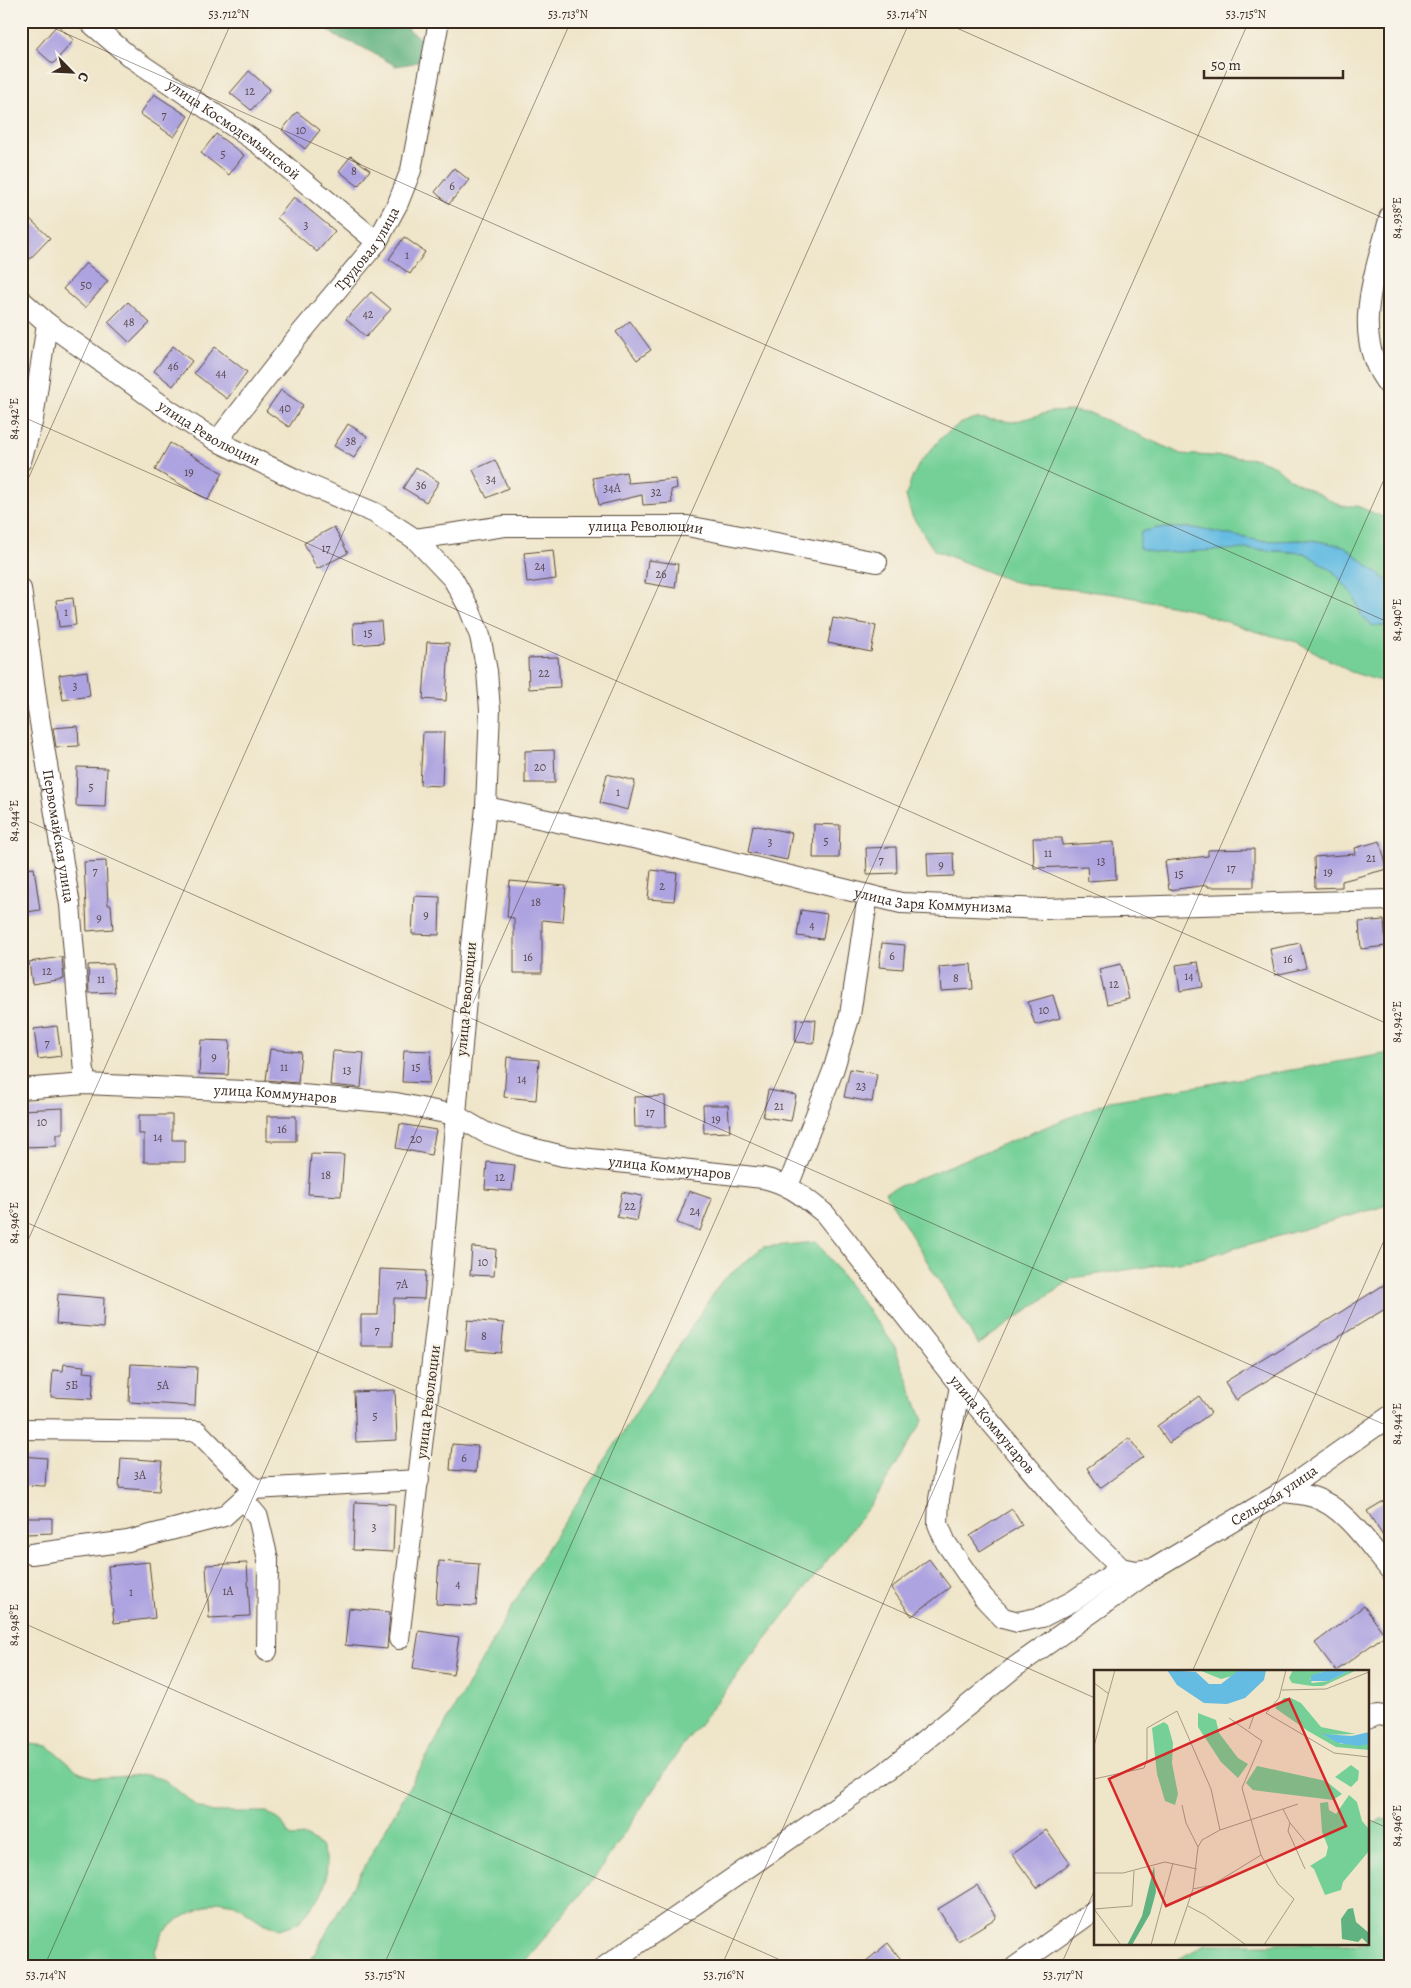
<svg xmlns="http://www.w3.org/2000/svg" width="1411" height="1988" viewBox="0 0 1411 1988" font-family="Alegreya,serif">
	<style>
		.green { fill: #75d097; stroke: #587d5a }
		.forest { fill: #60b280; stroke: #4e6e4f }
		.water { fill: #65bce2; stroke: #507380 }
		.building { fill: #ada3e0 }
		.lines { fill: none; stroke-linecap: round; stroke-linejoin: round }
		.minor-casing { stroke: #564638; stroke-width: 22 }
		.minor { stroke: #fff; stroke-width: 20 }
		.ticks { fill: none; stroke: #3b2a1e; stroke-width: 1; stroke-opacity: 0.45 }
		.labels { text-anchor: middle; stroke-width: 4.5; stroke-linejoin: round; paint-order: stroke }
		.number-label { font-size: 12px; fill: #58484e }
		.street-label { font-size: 15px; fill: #3b2a1e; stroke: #f7f3e8 }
		.inset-road { fill: none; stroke: #a79a85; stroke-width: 1 }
		.view { fill: #d62828; fill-opacity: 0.15; stroke: #d62828; stroke-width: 2.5 }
		.inset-edge { fill: none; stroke: #3b2a1e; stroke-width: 2.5 }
		.neatline { fill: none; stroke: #3b2a1e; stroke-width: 2 }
		.ticks-label { font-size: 12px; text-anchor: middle; fill: #3b2a1e }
	</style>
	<rect width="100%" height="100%" fill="#f7f3e8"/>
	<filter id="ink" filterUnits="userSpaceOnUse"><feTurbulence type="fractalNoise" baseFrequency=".02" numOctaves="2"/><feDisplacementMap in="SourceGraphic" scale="10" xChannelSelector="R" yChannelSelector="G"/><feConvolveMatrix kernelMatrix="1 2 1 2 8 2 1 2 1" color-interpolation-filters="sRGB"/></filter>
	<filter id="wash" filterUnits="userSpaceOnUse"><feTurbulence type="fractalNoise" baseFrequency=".0096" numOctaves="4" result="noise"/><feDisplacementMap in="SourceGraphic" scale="20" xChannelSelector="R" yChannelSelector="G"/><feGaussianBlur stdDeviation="1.12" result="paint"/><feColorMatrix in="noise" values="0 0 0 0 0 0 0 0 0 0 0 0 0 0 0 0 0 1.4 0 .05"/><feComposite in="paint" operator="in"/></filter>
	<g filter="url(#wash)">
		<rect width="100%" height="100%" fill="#efe5c9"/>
		<path class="green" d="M1072 411 1092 414 1181 454 1258 459 1275 466 1290 479 1342 506H1357L1390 520V583L1344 546 1311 540 1261 541 1194 528H1158L1141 532 1248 549 1305 553 1334 572 1355 598 1361 615 1373 626H1390V684L1351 672 1297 642 1257 632 1185 608 1114 594 1031 585 1011 581 934 550 912 516 906 496 911 480 919 464 942 437 959 424 976 418 1013 422 1050 412Z
			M1390 1053V1206H1385L1197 1259 1073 1278 978 1345 885 1192 1110 1101Z
			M817 1242 894 1345 923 1421 875 1499 683 1745 595 1877 520 1967H307L532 1572 721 1282 763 1247Z
			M31 1744 48 1746 80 1773 96 1778 147 1775 165 1780 196 1806 213 1812H267L281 1822 291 1837 306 1836 321 1846 327 1863 326 1881 320 1897 298 1923 280 1929 263 1923 235 1904 217 1901 179 1919 162 1934 155 1951 159 1967H21V1746Z
			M1382 1819 1390 1821V1967H1164L1206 1944H1367V1825Z"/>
		<path class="forest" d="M318 21H402L412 33 427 42 422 58 414 63 396 66 362 47 335 36Z"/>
		<path class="water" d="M1158 528H1194L1261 541 1311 540 1344 546 1390 583V626H1373L1361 615 1355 598 1334 572 1305 553 1248 549 1155 553 1139 548 1141 532Z"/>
		<g id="blocks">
			<path class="building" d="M57 25 74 40 53 64 36 49Z
				M249 71 270 89 251 110 230 93Z
				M154 94 188 116 174 137 140 114Z
				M297 112 320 130 305 149 282 130Z
				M216 134 244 155 229 175 201 153Z
				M351 156 370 170 358 186 339 171Z
				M454 168 469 180 449 204 435 192Z
				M294 197 335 231 317 252 277 218Z
				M29 218 50 238 21 268V227Z
				M404 237 425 252 410 274 389 259Z
				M86 263 108 281 85 308 63 289Z
				M371 292 391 309 366 337 346 319Z
				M128 302 150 323 130 343 108 322Z
				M630 321 651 350 637 360 616 332Z
				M173 346 192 361 173 386 154 371Z
				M215 347 247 372 227 399 194 373Z
				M281 390 303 405 289 427 266 411Z
				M348 424 367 436 354 458 334 446Z
				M170 443 223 473 208 500 155 470Z
				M495 460 508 488 487 498 473 470Z
				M416 467 439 482 426 502 403 488Z
				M626 472 628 483 676 479 677 488 671 490 672 503 643 505 642 495 599 505 593 478Z
				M334 527 348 553 317 569 304 543Z
				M553 550 556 579 527 583 524 553Z
				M648 560 678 564 675 588 645 583Z
				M73 598 76 625 59 627 56 600Z
				M833 618 876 626 871 652 828 643Z
				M381 621 383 643 354 645 353 623Z
				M427 642 449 643 446 701 423 699Z
				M558 657 560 687 529 689 528 658Z
				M87 671 90 696 63 700 59 675Z
				M78 726 79 746 56 747 53 728Z
				M423 732H444L442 786 420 785Z
				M554 750 555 783H525V751Z
				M77 767 107 768 105 807 76 806Z
				M607 774 635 781 628 810 600 803Z
				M814 824 840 825 839 858H813Z
				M753 825 792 833 787 860 748 852Z
				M1033 838H1062V845L1114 842 1116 879 1088 881 1087 866 1034 868Z
				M1380 841 1387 869 1342 881V887L1315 888 1314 857 1356 854 1355 848Z
				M896 847 897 873 867 874 866 848Z
				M1254 849V887H1208V885L1169 890 1165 861 1208 856V850Z
				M953 853 954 876 928 877 927 854Z
				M106 861 108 905H111L113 929 87 931 84 862Z
				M34 868 40 910 21 913V870Z
				M651 870 677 873 674 901 648 899Z
				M510 881 566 886 563 922 542 920V973H514V918L507 917Z
				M414 896 440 897 439 935 412 934Z
				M801 910 827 914 823 939 797 936Z
				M1384 920 1386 946 1361 949 1359 922Z
				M882 943 905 945 903 969 879 967Z
				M1300 943 1306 968 1275 975 1270 949Z
				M62 957 64 979 32 984 29 962Z
				M1198 962 1203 987 1180 991 1176 965Z
				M113 964 115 992 89 993 88 965Z
				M971 964 973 989 941 991 939 967Z
				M1121 964 1129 999 1107 1004 1099 969Z
				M1053 995 1060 1018 1035 1025 1028 1002Z
				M797 1019 816 1020 814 1043 795 1042Z
				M57 1026 61 1056 38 1059 34 1029Z
				M201 1040 230 1041 228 1075 199 1074Z
				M270 1049 301 1052 298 1083 266 1080Z
				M404 1050 431 1051 429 1083 402 1082Z
				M333 1051 364 1053 361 1088 330 1085Z
				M507 1057 539 1060 536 1100 504 1097Z
				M850 1069 877 1074 872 1102 844 1097Z
				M768 1090 796 1095 791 1121 763 1117Z
				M665 1096 666 1127H635L634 1097Z
				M703 1105H728L730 1132 704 1133Z
				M63 1108V1134H57V1146L21 1147V1110Z
				M139 1115H172V1140H185V1162H144V1134H139Z
				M267 1116H296V1141H267Z
				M400 1124 436 1130 431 1155 396 1148Z
				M311 1154 344 1155 341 1196 308 1194Z
				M487 1162 515 1165 512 1191 485 1189Z
				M689 1191 712 1199 700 1231 677 1223Z
				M622 1192 642 1196 637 1221 617 1217Z
				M472 1247 496 1249 494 1276 470 1275Z
				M380 1269 426 1271 424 1299 394 1298 393 1346H361V1315H378Z
				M1390 1281V1306L1238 1398 1237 1401 1225 1382 1273 1352 1274 1354Z
				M58 1294 104 1298 103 1328 56 1324Z
				M468 1320 504 1323 501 1353 465 1350Z
				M64 1364 84 1366 83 1372 94 1373 92 1399 51 1397 53 1370 63 1371Z
				M131 1364 197 1367 195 1406 129 1402Z
				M395 1390 397 1440 356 1442 354 1392Z
				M1199 1396 1211 1413 1169 1443 1157 1426Z
				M1129 1438 1143 1457 1100 1488 1087 1468Z
				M452 1444 478 1446 476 1472 450 1470Z
				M21 1456 47 1458 45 1486 21 1485Z
				M121 1458 162 1461 159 1491 119 1488Z
				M1390 1497V1547L1367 1511Z
				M355 1502 395 1504 393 1552 353 1550Z
				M1012 1509 1022 1525 980 1551 970 1536Z
				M25 1518H52V1533L26 1534Z
				M929 1559 950 1587 912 1616 891 1588Z
				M439 1561 479 1564 476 1606 436 1604Z
				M149 1562 155 1618 114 1623 108 1566Z
				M247 1563 250 1616 209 1618 206 1565Z
				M1364 1606 1385 1635 1336 1671 1315 1643Z
				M349 1608 390 1612 387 1649 345 1645Z
				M419 1631 459 1637 453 1675 413 1668Z
				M1046 1830 1070 1863 1037 1888 1012 1854Z
				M977 1885 996 1918 958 1941 938 1909Z
				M888 1943 907 1967H859Z"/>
		</g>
	</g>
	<g filter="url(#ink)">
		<use href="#blocks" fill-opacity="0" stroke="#564638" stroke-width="1"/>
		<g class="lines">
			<g class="minor-casing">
				<g id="minor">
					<path id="s1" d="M88 21 129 56 259 144 377 242"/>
					<path d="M1390 216C1376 272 1348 337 1390 387"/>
					<path id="s2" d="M21 300 47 323 170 411 217 441 295 479 375 513 415 539 453 579 469 608 480 636 487 671 490 710 486 807 470 954 441 1286 399 1639"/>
					<path id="s3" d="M217 441 301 333 377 242 398 203 411 170 439 21"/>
					<path d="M21 461 33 419 47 323"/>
					<path id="s4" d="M415 539 505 526H687L877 562"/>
					<path id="s5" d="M21 589 37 704 70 905 85 1084"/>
					<path id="s6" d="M486 807 647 841 901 903 1043 909 1390 900"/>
					<path id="s7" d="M21 1089 85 1084 266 1092 396 1103 455 1115 486 1133 519 1145 563 1156 763 1178C790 1184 804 1197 825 1214L960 1386 1078 1526 1121 1568 1135 1571 1153 1569"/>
					<path d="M788 1186 833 1071 850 1015 868 895"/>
					<path d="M960 1386 939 1499 938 1524 946 1543 983 1597 1003 1618 1018 1622 1042 1617 1073 1601 1121 1568"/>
					<path d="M21 1429 197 1431 254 1489 419 1480"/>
					<path d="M1282 1492C1292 1493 1303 1494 1313 1497 1344 1506 1370 1546 1390 1570"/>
					<path d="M243 1499 258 1517 268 1559 267 1651"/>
					<path d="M31 1554 128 1541 224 1516 254 1489"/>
					<path d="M1367 1719 1378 1715 1390 1717"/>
					<path id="s8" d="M604 1967 885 1773 1015 1667 1153 1569 1282 1492 1390 1416"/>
					<path d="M1015 1967 1095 1910"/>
				</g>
			</g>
			<use href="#minor" class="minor"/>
		</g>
	</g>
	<path class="ticks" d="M38 21 1390 623M941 21 1390 221M21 416 1390 1025M21 495 232 21M21 818 1390 1427M21 1220 1095 1698M21 1256 571 21M21 1622 796 1967M1192 1672 1390 1227M1367 1819 1390 1829M44 1967 910 21M383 1967 1249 21M721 1967 1390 466M1060 1967 1095 1889"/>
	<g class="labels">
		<g class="number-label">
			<text x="250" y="95">12</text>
			<text x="164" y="119">7</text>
			<text x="301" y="134">10</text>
			<text x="223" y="158">5</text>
			<text x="354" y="175">8</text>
			<text x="452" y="190">6</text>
			<text x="306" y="229">3</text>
			<text x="407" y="259">1</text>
			<text x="86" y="289">50</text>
			<text x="368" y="318">42</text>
			<text x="129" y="326">48</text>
			<text x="173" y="370">46</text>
			<text x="221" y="377">44</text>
			<text x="285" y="412">40</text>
			<text x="351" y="445">38</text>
			<text x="189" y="476">19</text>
			<text x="491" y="483">34</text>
			<text x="421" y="489">36</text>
			<text x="612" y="492">34А</text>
			<text x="656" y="496">32</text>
			<text x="326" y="552">17</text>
			<text x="540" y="570">24</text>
			<text x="661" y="578">26</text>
			<text x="66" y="616">1</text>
			<text x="368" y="637">15</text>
			<text x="544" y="677">22</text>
			<text x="75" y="690">3</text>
			<text x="540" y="771">20</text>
			<text x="91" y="791">5</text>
			<text x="618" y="796">1</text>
			<text x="826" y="845">5</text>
			<text x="770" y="846">3</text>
			<text x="1048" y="857">11</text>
			<text x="1371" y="862">21</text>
			<text x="881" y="864">7</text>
			<text x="1101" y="865">13</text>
			<text x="941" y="869">9</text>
			<text x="1231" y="872">17</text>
			<text x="95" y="875">7</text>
			<text x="1328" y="876">19</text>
			<text x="1179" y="878">15</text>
			<text x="662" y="890">2</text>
			<text x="536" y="906">18</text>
			<text x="426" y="919">9</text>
			<text x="99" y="922">9</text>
			<text x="812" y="929">4</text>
			<text x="892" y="960">6</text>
			<text x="528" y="961">16</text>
			<text x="1288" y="963">16</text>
			<text x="47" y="975">12</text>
			<text x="1189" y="980">14</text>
			<text x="956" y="982">8</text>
			<text x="101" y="983">11</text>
			<text x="1114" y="988">12</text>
			<text x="1044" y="1014">10</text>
			<text x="47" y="1047">7</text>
			<text x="214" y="1061">9</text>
			<text x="284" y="1071">11</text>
			<text x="416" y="1071">15</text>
			<text x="347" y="1074">13</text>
			<text x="522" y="1083">14</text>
			<text x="861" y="1090">23</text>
			<text x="779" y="1110">21</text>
			<text x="650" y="1116">17</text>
			<text x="716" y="1123">19</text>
			<text x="42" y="1126">10</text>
			<text x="282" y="1133">16</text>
			<text x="158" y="1141">14</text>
			<text x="416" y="1143">20</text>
			<text x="326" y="1179">18</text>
			<text x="500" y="1181">12</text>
			<text x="630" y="1210">22</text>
			<text x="695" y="1215">24</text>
			<text x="483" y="1266">10</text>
			<text x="402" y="1288">7А</text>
			<text x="377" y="1334">7</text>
			<text x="484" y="1340">8</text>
			<text x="72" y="1389">5Б</text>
			<text x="163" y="1389">5А</text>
			<text x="375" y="1420">5</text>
			<text x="464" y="1462">6</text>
			<text x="140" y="1479">3А</text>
			<text x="374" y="1531">3</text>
			<text x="458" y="1588">4</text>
			<text x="228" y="1595">1А</text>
			<text x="131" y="1596">1</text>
		</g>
		<g class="street-label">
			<text dy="5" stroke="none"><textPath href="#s1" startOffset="182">улица Космодемьянской</textPath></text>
			<text dy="5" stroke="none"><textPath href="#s3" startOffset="244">Трудовая улица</textPath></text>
			<text dy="5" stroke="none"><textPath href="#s2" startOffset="231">улица Революции</textPath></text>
			<text dy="5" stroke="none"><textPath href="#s4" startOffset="232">улица Революции</textPath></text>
			<text dy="5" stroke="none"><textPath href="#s5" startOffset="250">Первомайская улица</textPath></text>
			<text dy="5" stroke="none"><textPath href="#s6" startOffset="458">улица Заря Коммунизма</textPath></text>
			<text transform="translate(466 999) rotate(-85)" y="5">улица Революции</text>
			<text dy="5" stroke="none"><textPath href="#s7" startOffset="255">улица Коммунаров</textPath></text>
			<text dy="5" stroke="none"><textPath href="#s7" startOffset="660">улица Коммунаров</textPath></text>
			<text transform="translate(428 1402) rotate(-83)" y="5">улица Революции</text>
			<text dy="5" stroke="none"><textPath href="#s7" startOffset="1095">улица Коммунаров</textPath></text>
			<text dy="5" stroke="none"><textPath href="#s8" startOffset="820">Сельская улица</textPath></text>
		</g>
	</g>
	<g transform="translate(1094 1670)">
		<rect width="275" height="275" fill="#efe5c9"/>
		<path d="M105 0H144L142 5 127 9ZM199 0H235L222 4 216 9 218 13 235 11 254 1 263 0 229 16H218L198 13 195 8ZM190 28H197L207 33 227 57 262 64 230 65 247 74H275V80L242 77 214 61 181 38ZM104 43 122 50 125 63 144 88 154 94 144 108 127 92 104 57ZM70 52 74 55 79 73 78 93 84 124 81 135 71 131 63 104 58 58ZM257 95 265 101 264 110 257 117 241 107ZM163 96 232 111 248 124 239 130 159 120 152 113ZM255 125 263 132 268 151 275 159V181L249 212 247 220 231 225 220 199 216 196 232 186 234 177 228 162 226 133 234 132 235 140 242 144Z" fill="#75d097"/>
		<path d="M60 196 62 222 56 244 38 275H33L48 246ZM259 238 262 252 275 263V275L268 268 264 272 248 269 247 249 254 239Z" fill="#60b280"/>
		<path d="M73 0 102 2 115 14H127L145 0H172L170 10 151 28 133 34 110 33 83 15ZM235 0H256L235 11H216L218 5ZM275 62V74L265 76 244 73 228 64 258 66Z" fill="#65bce2"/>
		<path class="inset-road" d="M192 0 185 28 172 43 240 83 275 87M0 13 15 24M188 20 232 19 275 2M135 48 168 71 148 118 167 185 184 214 200 229 170 275M155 59 160 45 171 40M0 76 21 0M0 109 50 98 53 89V58L83 41 117 119 126 160M88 135 92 153 104 177M189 139 196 153 194 161 211 199M196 153 211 171M0 203H29L71 192 103 199M99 219 118 215 167 185M94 236 111 245 152 275M0 239 38 236 40 201M0 239 27 275M57 275 79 193M80 275 99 219 104 177 108 170 126 160 204 134"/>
		<path class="view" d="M195 29 252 156 72 236 15 109Z"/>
		<rect width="275" height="275" class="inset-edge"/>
	</g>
	<rect width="1411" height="1988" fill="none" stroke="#f7f3e8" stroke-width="55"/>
	<g transform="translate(72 72) rotate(114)" stroke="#f7f3e8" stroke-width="4" paint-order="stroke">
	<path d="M0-4L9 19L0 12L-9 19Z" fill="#3b2a1e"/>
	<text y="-8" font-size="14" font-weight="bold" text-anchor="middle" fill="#3b2a1e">С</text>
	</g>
	<path d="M1204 70v8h139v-8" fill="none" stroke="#3b2a1e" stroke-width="2.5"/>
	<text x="1211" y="70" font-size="15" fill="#3b2a1e" stroke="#f7f3e8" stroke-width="4" paint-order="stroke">50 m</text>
	<rect x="28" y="28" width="1356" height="1932" class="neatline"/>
	<g class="ticks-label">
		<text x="229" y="18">53.712°N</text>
		<text x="568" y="18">53.713°N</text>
		<text x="907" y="18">53.714°N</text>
		<text x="1246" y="18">53.715°N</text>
		<text transform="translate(1397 218) rotate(-90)" y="4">84.938°E</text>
		<text transform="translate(14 419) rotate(-90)" y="4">84.942°E</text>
		<text transform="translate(1397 620) rotate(-90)" y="4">84.940°E</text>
		<text transform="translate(14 821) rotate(-90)" y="4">84.944°E</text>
		<text transform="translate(1397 1022) rotate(-90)" y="4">84.942°E</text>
		<text transform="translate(14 1223) rotate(-90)" y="4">84.946°E</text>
		<text transform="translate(1397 1424) rotate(-90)" y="4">84.944°E</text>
		<text transform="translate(14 1625) rotate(-90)" y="4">84.948°E</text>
		<text transform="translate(1397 1826) rotate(-90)" y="4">84.946°E</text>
		<text x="46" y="1979">53.714°N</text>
		<text x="385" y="1979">53.715°N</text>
		<text x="724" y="1979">53.716°N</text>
		<text x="1063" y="1979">53.717°N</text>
	</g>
</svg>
